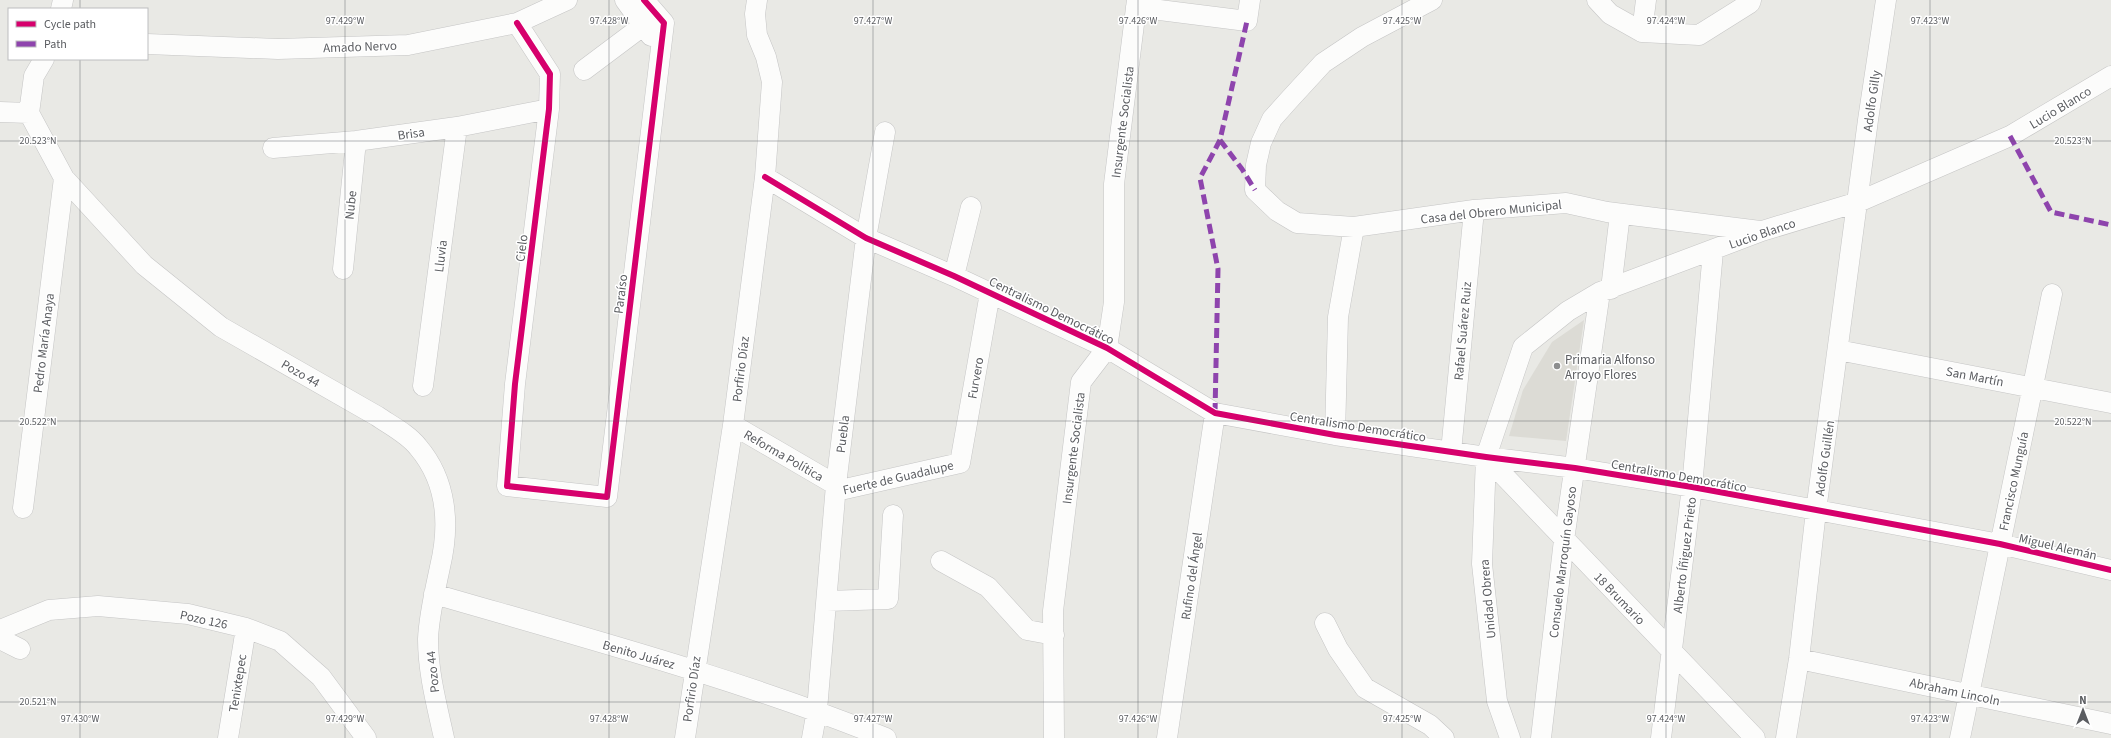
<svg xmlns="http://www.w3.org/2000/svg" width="2111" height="738" viewBox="0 0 2111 738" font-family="'Source Sans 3',sans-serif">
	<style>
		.education { fill: #dcdbd5 }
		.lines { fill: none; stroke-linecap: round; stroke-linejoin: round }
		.street-casing { stroke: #c5c5c5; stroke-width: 21 }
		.street { stroke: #fcfcfb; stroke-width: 20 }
		.quiet { stroke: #8e44ad; stroke-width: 5; stroke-dasharray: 10 5; stroke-linecap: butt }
		.cycleway-casing { stroke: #fff; stroke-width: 8 }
		.cycleway { stroke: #d6006c; stroke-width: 6 }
		.ticks { fill: none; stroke: #5b5d61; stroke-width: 1; stroke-opacity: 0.45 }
		.poi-dot { fill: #8d8e8f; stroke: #fff; stroke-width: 1.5 }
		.labels { text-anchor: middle; stroke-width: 3; stroke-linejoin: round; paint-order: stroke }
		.street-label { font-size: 13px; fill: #5b5d61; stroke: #fff }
		.poi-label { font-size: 13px; fill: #5b5d61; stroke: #fff; text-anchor: start }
		.ticks-label { font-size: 10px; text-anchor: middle; fill: #5b5d61; stroke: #fff; stroke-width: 3; stroke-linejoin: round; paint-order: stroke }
	</style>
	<rect width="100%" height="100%" fill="#e9e9e5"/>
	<path class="education" d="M1584 320 1566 441 1509 436 1523 390 1552 342Z"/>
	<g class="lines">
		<g class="street-casing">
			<path id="street" d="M625 0 651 36
				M1432 0 1362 37 1323 63 1289 100 1272 119 1261 143 1256 165 1255 190 1277 211 1297 223 1354 227 1474 210 1566 203 1607 212 1760 231
				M1597 0 1610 14 1642 32 1699 35 1750 3 1751 0
				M1136 7 1247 21 1250 0
				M61 9 63 0
				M517 23 550 74 549 109 515 384 507 486 607 497 664 23 644 0
				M1642 32 1646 0
				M147 44 278 49 408 45 517 23 567 0
				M44 59 34 76 29 113 64 178 144 265 221 327 377 416C390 425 408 434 418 447 447 481 450 525 440 567 435 591 429 615 428 639 428 673 437 706 444 738
				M584 70 644 25
				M0 112 29 113
				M273 148 356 141 457 127 549 109
				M765 177 866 238 954 276 1107 348 1215 413 1335 435 1486 457 1575 468 1692 487 2000 544 2111 570
				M343 269 356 141
				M954 276 971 207
				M1611 289 1620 214
				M1838 350 2111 403
				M423 386 457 127
				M733 425 836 485
				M1335 435 1338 317 1354 227
				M1451 452 1474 210
				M1486 457 1755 738
				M836 491 960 463 990 293
				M23 508 64 178
				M941 561 988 587 1027 630 1054 635
				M434 594C586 638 739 679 886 738
				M827 601 888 599 893 515
				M1325 623 1338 649 1365 688 1430 725 1444 738
				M0 630 49 610 98 606 188 614 246 628 280 641 321 677 366 738
				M0 639 20 649
				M1799 659 2111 724
				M228 738 246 628
				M685 738 733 425 765 177 772 82 766 57 757 35 755 14 757 0
				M812 738 817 710 836 485 866 238 885 132
				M1054 738 1053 611 1081 382 1107 348 1114 302V184L1137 0
				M1167 738 1215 413
				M1510 738 1497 701 1482 564 1486 457 1523 347 1568 311 1600 292 1762 231 1858 202 2010 136 2111 76
				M1541 738 1564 540 1600 292
				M1661 738 1692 487 1713 251
				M1786 738 1799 659 1816 511 1868 120 1886 0
				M1960 738 2052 294"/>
		</g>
		<use href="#street" class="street"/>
		<path class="quiet" d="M2010 136 2051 212 2111 225
			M1220 140 1242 169 1255 190
			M1215 413 1218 269 1200 178 1220 140 1247 21"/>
		<g class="cycleway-casing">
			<path id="cycleway" d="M517 23 550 74 549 109 515 384 507 486 607 497 664 23 644 0
				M765 177 866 238 954 276 1107 348 1215 413 1335 435 1486 457 1575 468 1692 487 2000 544 2111 570"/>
		</g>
		<use href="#cycleway" class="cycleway"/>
	</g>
	<path class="ticks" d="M80 0V9M345 0V738M609 0V738M873 0V738M1138 0V738M1402 0V738M1666 0V738M1930 0V738M80 59V738M0 141H2111M0 421H2111M0 702H2111"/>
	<circle class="poi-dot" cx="1557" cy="366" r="4"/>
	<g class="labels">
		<g class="street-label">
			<text transform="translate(360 46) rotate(-2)" y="5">Amado Nervo</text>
			<text transform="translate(1871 101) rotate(-82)" y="5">Adolfo Gilly</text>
			<text transform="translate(2060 107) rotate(-31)" y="5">Lucio Blanco</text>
			<text transform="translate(1122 122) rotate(-83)" y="5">Insurgente Socialista</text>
			<text transform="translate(411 133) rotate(-8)" y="5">Brisa</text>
			<text transform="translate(350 205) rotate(-84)" y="5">Nube</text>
			<text transform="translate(1491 211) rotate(-6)" y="5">Casa del Obrero Municipal</text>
			<text transform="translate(1762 233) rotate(-19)" y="5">Lucio Blanco</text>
			<text transform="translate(521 248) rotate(-83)" y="5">Cielo</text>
			<text transform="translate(440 256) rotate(-83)" y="5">Lluvia</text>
			<text transform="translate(620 294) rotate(-83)" y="5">Paraíso</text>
			<text transform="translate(1052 310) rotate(26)" y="5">Centralismo Democrático</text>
			<text transform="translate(1462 331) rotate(-85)" y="5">Rafael Suárez Ruiz</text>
			<text transform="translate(43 343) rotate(-83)" y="5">Pedro María Anaya</text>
			<text transform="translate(740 369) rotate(-83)" y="5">Porfirio Díaz</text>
			<text transform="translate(301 373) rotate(30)" y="5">Pozo 44</text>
			<text transform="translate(1975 376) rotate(11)" y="5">San Martín</text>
			<text transform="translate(975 378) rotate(-80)" y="5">Furvero</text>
			<text transform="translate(1358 426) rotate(9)" y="5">Centralismo Democrático</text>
			<text transform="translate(842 434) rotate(-83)" y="5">Puebla</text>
			<text transform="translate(1073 448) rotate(-83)" y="5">Insurgente Socialista</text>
			<text transform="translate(784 455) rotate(30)" y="5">Reforma Política</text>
			<text transform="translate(1824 458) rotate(-82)" y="5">Adolfo Guillén</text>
			<text transform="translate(1679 475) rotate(10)" y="5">Centralismo Democrático</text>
			<text transform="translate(898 477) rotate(-13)" y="5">Fuerte de Guadalupe</text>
			<text transform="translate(2013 481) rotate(-78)" y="5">Francisco Munguía</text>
			<text transform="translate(2058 546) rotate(13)" y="5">Miguel Alemán</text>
			<text transform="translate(1684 555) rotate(-83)" y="5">Alberto Íñiguez Prieto</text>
			<text transform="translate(1562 562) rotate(-83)" y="5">Consuelo Marroquín Gayoso</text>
			<text transform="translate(1191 576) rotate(-82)" y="5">Rufino del Ángel</text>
			<text transform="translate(1620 598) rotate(46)" y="5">18 Brumario</text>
			<text transform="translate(1487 599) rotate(-95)" y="5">Unidad Obrera</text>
			<text transform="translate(204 619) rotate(12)" y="5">Pozo 126</text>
			<text transform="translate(639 654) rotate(16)" y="5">Benito Juárez</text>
			<text transform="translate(432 672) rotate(-96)" y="5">Pozo 44</text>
			<text transform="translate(237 683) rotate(-81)" y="5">Tenixtepec</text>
			<text transform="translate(691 689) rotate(-82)" y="5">Porfirio Díaz</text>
			<text transform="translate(1955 691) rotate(12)" y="5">Abraham Lincoln</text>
		</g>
		<g class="poi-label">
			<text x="1565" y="364">Primaria Alfonso<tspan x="1565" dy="15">Arroyo Flores</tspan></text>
		</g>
	</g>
	<g class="ticks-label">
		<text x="345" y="24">97.429°W</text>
		<text x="609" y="24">97.428°W</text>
		<text x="873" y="24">97.427°W</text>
		<text x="1138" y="24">97.426°W</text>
		<text x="1402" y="24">97.425°W</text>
		<text x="1666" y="24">97.424°W</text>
		<text x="1930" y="24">97.423°W</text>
		<text x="38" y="144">20.523°N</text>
		<text x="2073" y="144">20.523°N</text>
		<text x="38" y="425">20.522°N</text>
		<text x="2073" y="425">20.522°N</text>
		<text x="38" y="705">20.521°N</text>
		<text x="80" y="722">97.430°W</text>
		<text x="345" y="722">97.429°W</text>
		<text x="609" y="722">97.428°W</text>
		<text x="873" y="722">97.427°W</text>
		<text x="1138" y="722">97.426°W</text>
		<text x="1402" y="722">97.425°W</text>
		<text x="1666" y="722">97.424°W</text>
		<text x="1930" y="722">97.423°W</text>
	</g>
	<rect x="8" y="8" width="140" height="52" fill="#ffffff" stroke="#bdbec0"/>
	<rect x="16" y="21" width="20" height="6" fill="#d6006c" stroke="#bdbec0"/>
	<text x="44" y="28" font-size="12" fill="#5b5d61">Cycle path</text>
	<rect x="16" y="41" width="20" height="6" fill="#8e44ad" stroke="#bdbec0"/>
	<text x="44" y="48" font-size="12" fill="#5b5d61">Path</text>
	<g transform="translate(2083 710)" stroke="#ffffff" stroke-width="3" paint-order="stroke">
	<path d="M0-3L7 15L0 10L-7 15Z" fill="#5b5d61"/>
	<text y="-6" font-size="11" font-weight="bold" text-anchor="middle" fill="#5b5d61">N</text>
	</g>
</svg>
